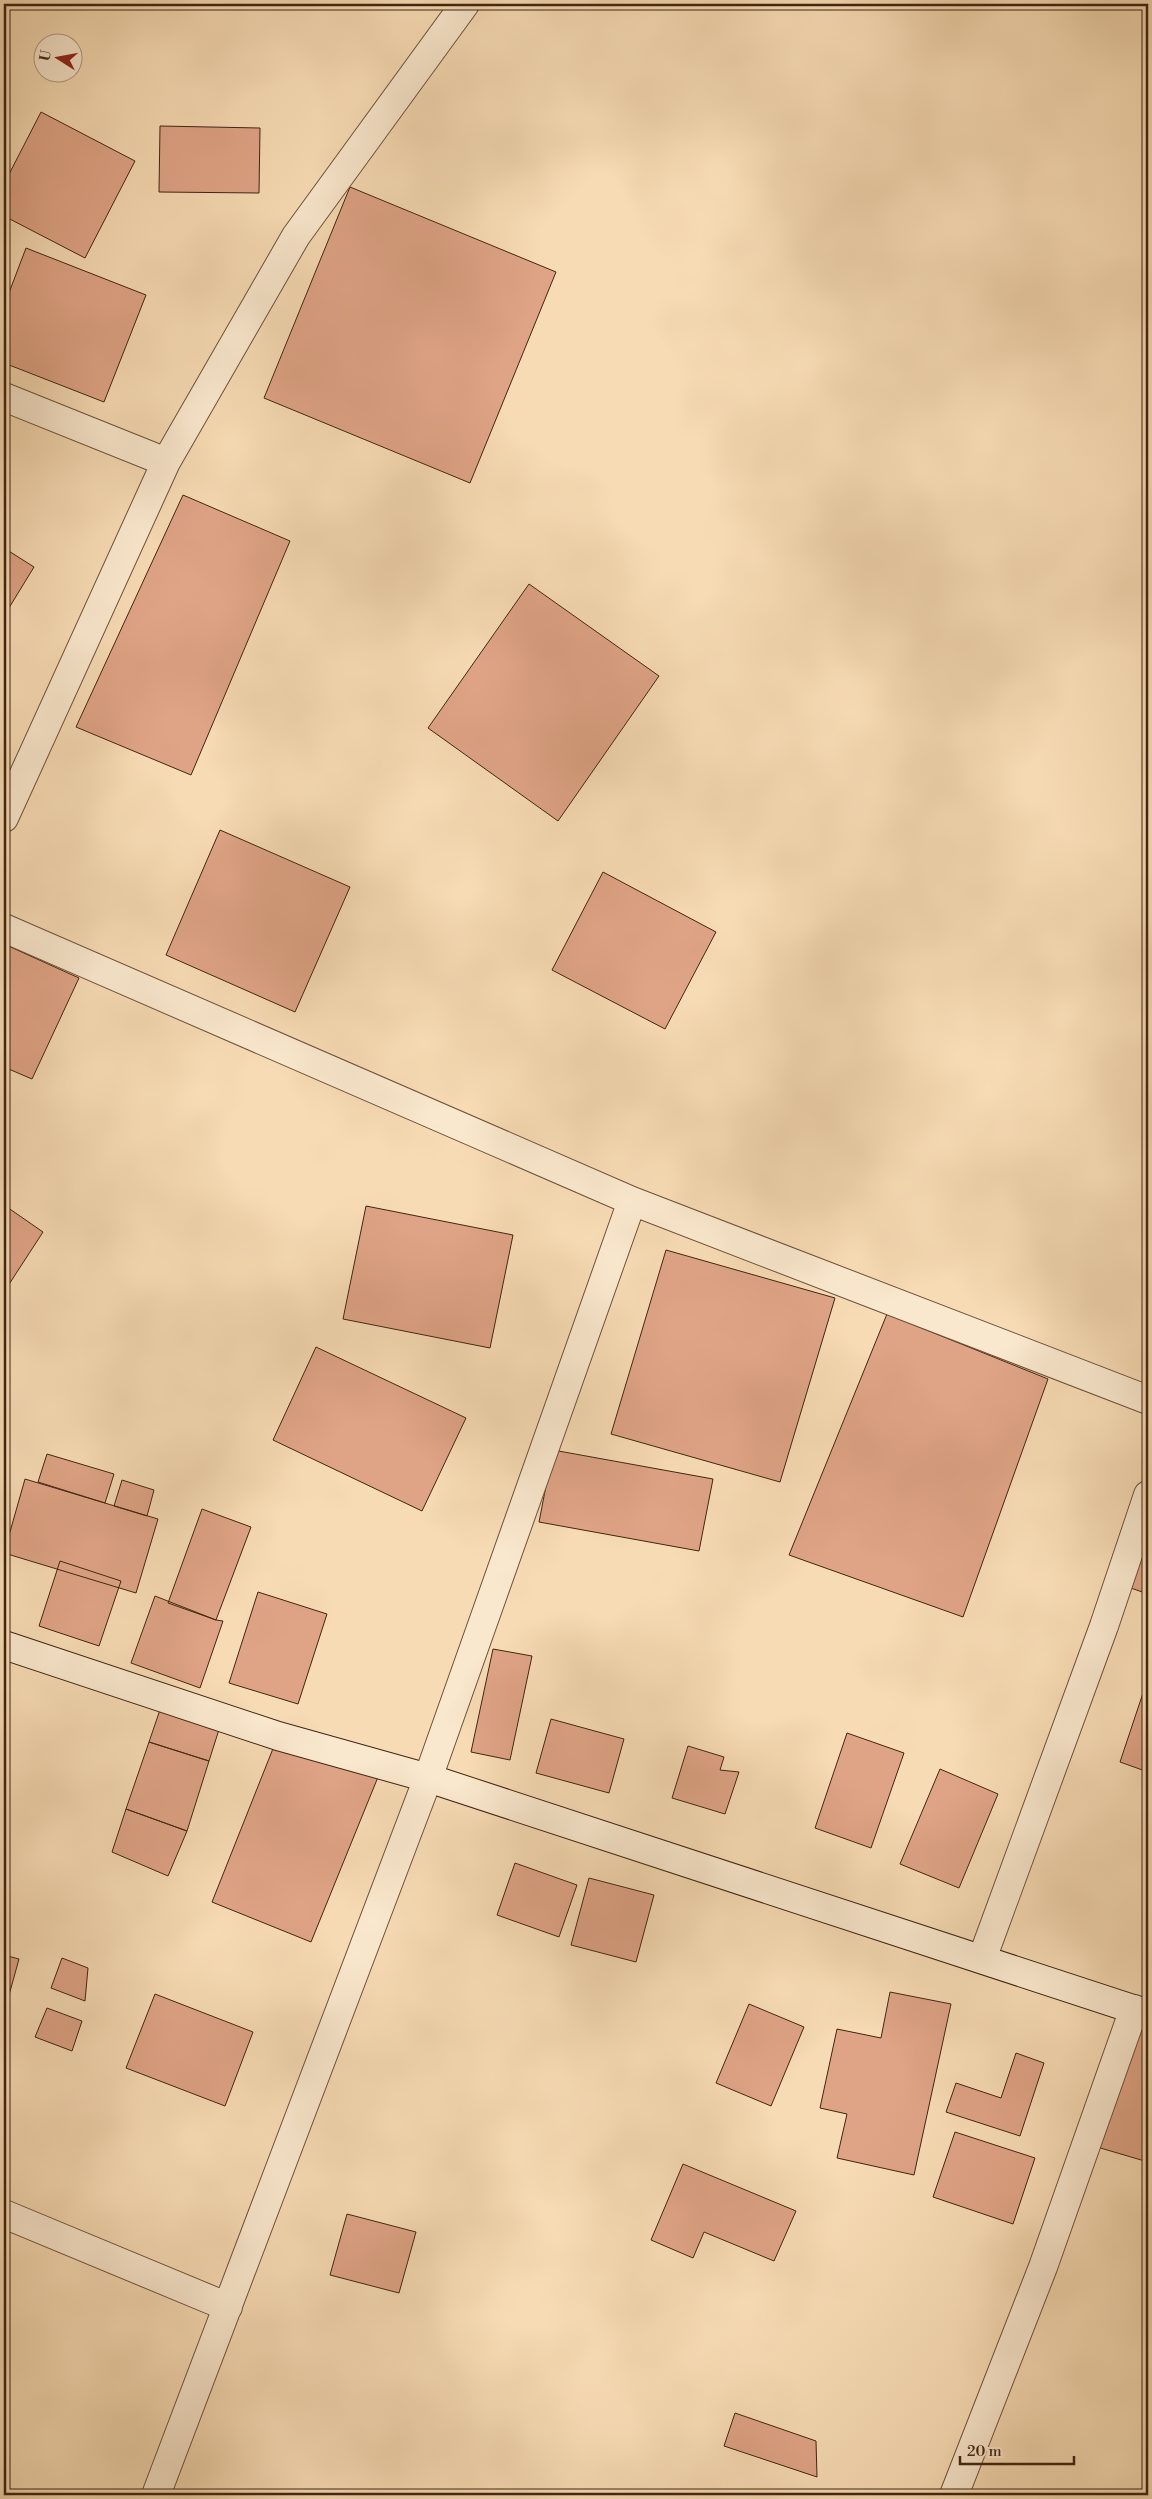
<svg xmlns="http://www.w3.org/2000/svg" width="1152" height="2499" viewBox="0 0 1152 2499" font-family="'Libre Bodoni',serif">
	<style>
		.building { fill: #dfa486; stroke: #412512 }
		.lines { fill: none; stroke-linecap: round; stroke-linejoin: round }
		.street-casing { stroke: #6e523a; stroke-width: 30 }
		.secondary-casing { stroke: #412512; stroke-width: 30 }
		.street { stroke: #fae8ce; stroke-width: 28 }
		.secondary { stroke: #fae8ce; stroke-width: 28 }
	</style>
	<rect width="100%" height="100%" fill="#f7dbb4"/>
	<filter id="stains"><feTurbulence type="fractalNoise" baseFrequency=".004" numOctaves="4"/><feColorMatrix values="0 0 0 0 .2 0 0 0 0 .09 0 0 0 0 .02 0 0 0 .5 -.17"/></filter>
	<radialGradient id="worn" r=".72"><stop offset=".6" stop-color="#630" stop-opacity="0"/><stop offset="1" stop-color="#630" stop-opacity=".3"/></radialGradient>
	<path class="building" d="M41 112 135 161 85 258 4 216V184Z
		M160 126 260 128 259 193 159 192Z
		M350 187 556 272 470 483 264 398Z
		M26 248 146 295 104 402 4 363V306Z
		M183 495 290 541 191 775 76 727Z
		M4 548 34 567 4 616Z
		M529 584 659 676 558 821 428 728Z
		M220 830 350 887 295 1012 166 955Z
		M603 872 716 932 665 1029 552 970Z
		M4 944 79 978 32 1079 4 1067Z
		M4 1205 43 1232 4 1292Z
		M366 1206 513 1235 490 1348 343 1319Z
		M666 1250 835 1298 780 1482 611 1434Z
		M887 1314 1048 1379 963 1617 789 1555Z
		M316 1347 466 1418 422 1511 273 1440Z
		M553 1450 713 1479 699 1551 539 1522Z
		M47 1454 114 1474 105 1503 38 1482Z
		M25 1479 158 1519 136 1593 4 1553Z
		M122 1480 154 1490 147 1516 114 1506Z
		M202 1509 251 1527 216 1620 168 1603Z
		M1148 1517V1594L1125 1586Z
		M60 1561 121 1581 99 1646 39 1626Z
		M258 1592 327 1614 298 1704 229 1683Z
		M155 1596 216 1620 223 1621 200 1688 131 1663Z
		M493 1649 532 1656 510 1760 471 1752Z
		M1148 1678V1772L1120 1762Z
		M163 1701 222 1720 209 1761 149 1742Z
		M551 1719 624 1739 609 1793 536 1773Z
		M847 1733 904 1753 871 1848 815 1828Z
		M278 1736 378 1777 311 1942 212 1902Z
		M149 1742 209 1761 187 1831 126 1809Z
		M688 1746 724 1757 720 1770 739 1772 725 1814 672 1798Z
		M940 1769 998 1794 959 1888 900 1864Z
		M126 1809 187 1831 168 1876 112 1852Z
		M515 1863 577 1885 559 1937 497 1915Z
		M589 1878 654 1895 636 1962 571 1945Z
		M4 1955 19 1959 6 2006 4 2005Z
		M62 1958 88 1968 85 2001 51 1988Z
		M890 1992 951 2004 914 2175 837 2158 847 2114 820 2108 837 2029 881 2038Z
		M155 1994 253 2032 225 2106 126 2068Z
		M749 2004 804 2027 771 2106 716 2083Z
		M47 2008 82 2021 72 2051 35 2037Z
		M1140 2023 1148 2025V2162L1097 2147Z
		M1016 2053 1044 2063 1020 2136 946 2112 956 2083 1001 2098Z
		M955 2132 1035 2158 1013 2224 933 2197Z
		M683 2164 796 2211 774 2261 704 2232 693 2258 651 2240Z
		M347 2214 416 2232 399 2293 330 2275Z
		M735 2413 816 2441 817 2477 724 2446Z"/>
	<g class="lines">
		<g class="street-casing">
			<path id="street" d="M4 397 166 462
				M4 818 166 462 296 236 465 4
				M4 928 632 1201 1148 1400
				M982 1959 1104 1626 1148 1495
				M4 2214 228 2307
				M156 2495 428 1778 632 1201
				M954 2495 1043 2267 1134 2009"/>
		</g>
		<g class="secondary-casing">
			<path id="secondary" d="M4 1645 278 1736 428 1778 1148 2014"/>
		</g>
		<use href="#street" class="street"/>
		<use href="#secondary" class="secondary"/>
	</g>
	<rect width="1152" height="2499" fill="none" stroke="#f7dbb4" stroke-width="20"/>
	<rect x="5" y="5" width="1142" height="2489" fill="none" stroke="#412512" stroke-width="2.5"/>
	<rect x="10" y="10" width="1132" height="2479" fill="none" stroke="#412512"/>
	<g transform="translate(58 58) rotate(281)"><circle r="24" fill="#fae8ce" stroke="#b09a83"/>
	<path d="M0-4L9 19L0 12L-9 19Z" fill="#8f2418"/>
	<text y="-8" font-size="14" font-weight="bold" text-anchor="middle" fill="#412512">U</text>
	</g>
	<path d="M960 2456v8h114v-8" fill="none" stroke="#412512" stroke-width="2.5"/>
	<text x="967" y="2456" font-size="15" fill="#412512" stroke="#fae8ce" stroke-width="4" paint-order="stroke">20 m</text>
	<rect width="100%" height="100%" filter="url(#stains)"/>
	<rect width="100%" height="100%" fill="url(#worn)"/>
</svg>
